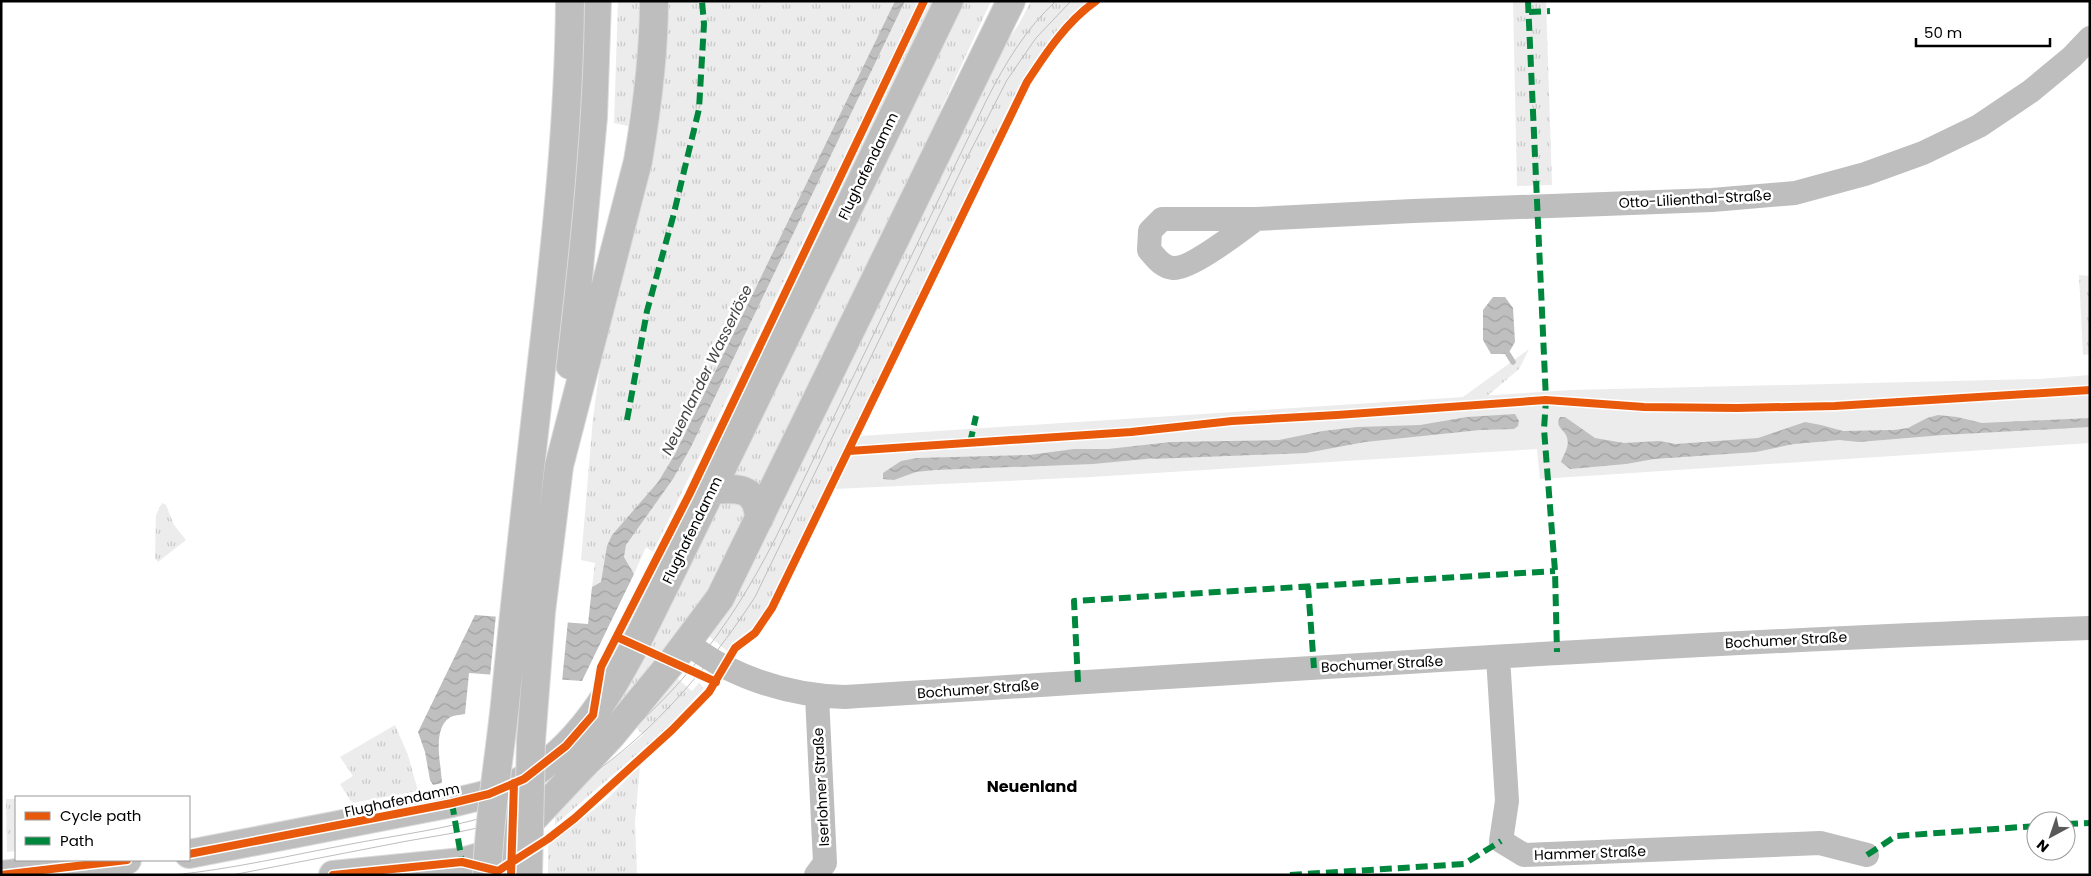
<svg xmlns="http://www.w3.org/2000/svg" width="2091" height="876" viewBox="0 0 2091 876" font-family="Poppins,sans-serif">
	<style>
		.grass { fill: url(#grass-tufts) }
		.park { fill: #ececec }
		.water { fill: url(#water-waves) }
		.pier { fill: #fff }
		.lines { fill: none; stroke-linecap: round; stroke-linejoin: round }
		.stream { stroke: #bfbfbf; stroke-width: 5.5 }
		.major-casing { stroke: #dbdbdb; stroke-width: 30 }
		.highway-casing { stroke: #dbdbdb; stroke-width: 30 }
		.minor { stroke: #bebebe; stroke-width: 24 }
		.major { stroke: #bebebe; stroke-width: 28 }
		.highway { stroke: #bebebe; stroke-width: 28 }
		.tram { stroke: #bebebe; stroke-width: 1 }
		.highway-bridge-casing { stroke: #dbdbdb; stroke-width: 30; stroke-linecap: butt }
		.highway-bridge { stroke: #bebebe; stroke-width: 28 }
		.quiet { stroke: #00873e; stroke-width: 6; stroke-dasharray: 12 6; stroke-linecap: butt }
		.cycleway-casing { stroke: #fff; stroke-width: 11 }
		.cycleway { stroke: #e8590c; stroke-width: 8 }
		.labels { text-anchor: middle; stroke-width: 5; stroke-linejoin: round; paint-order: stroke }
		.street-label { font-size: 14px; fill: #000; stroke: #fff }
		.water-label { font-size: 15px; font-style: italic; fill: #444; stroke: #fff }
		.quarter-label { font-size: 16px; font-weight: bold; fill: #000; stroke: #fff }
	</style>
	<defs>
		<pattern id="grass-tufts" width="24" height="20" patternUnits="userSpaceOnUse" patternTransform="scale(1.25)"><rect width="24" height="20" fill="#ececec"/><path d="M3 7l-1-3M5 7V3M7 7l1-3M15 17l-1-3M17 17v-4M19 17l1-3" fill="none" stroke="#c9c9c9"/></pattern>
		<pattern id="water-waves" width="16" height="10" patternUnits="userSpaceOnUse" patternTransform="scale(1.25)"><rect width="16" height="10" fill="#bfbfbf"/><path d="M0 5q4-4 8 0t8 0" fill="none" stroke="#a2a2a2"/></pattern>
	</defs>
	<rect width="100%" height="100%" fill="#fff"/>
	<path class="grass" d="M618 1H642L641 47 628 126 614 123Z
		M665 1H895L675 454 658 482 612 535 601 582 592 587 595 563 581 560 593 418 605 330Z
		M905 1H919L653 552 646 547 634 574 624 557 625 545 673 479 691 447Z
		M928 1H935L629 636 626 630Z
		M957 1H991L943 105 922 162 729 560 662 658 583 746Z
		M1031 1H1090C1057 25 1033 63 1013 98L767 607 755 626 733 642 727 651 710 637 712 624 1001 49 1019 24Z
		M1513 1H1546L1552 185 1517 186Z
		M2079 275 2090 276V354L2083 355Z
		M1529 349 1519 369 1486 397H1463Z
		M162 503 166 505 174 525 186 540 158 562 155 558 156 515Z
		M675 672 680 674 677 678 692 691 699 683 704 688 667 728 555 825V810C581 782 614 760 643 735L633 724Z
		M395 725 408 755 418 791 352 803 340 784 353 776 340 757Z
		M640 766 635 821 637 875H548V845L606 800Z
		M6 799H16V851L7 852Z"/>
	<path class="park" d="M2090 375V443L1540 479 1537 449 1091 477 834 489 860 436 1572 390 2039 379Z"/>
	<path class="water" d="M895 1H905L691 447 673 479 626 545 624 557 634 574 582 681 469 673 465 714C460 715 453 715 449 718 432 731 441 763 442 783L433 785 430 780 425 752 418 732 475 615 588 624 592 587 601 582 607 546 612 535 658 482 675 454Z
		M1493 297H1505L1513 308 1515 342 1508 354H1491L1483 340V310Z
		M1515 414 1519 421 1518 426 1514 429 1480 430 1365 442 1306 453 1151 459 1156 458 1093 464 935 470 916 472 894 480 883 479V473L901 461 917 458 1029 455 1074 449H1108L1171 442 1279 440 1323 431 1357 427 1420 425 1467 417Z
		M1938 415 1957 417 1982 423 2090 418V427L1943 435 1859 442 1840 440 1794 444 1756 452 1654 459 1626 464 1570 469 1561 462C1564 453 1571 446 1566 435 1562 428 1555 426 1560 417H1565L1595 438 1624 443 1659 441 1676 444 1758 438 1805 422 1821 425 1843 431 1894 430 1908 428 1927 418Z"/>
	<path class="pier" d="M496 614 568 620 562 682 490 677Z"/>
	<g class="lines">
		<path class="stream" d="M1508 354 1513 362"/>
		<g class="major-casing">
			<path id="major" d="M711 490C738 488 757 486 759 519
				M189 854 452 803C476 797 502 792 524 779 596 737 630 654 666 583L949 1
				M1 875 127 860
				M333 875 462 862 497 852 512 841 610 737 672 662 720 598 1011 1"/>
		</g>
		<g class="highway-casing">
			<path id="highway" d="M570 365 593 117 597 1
				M559 466 638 161C647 108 654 55 654 1"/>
		</g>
		<path class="minor" d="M1256 219C1241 230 1190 270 1173 268 1162 267 1156 258 1149 250L1150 231 1162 219H1256L1413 211 1712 200 1795 193 1865 174 1923 153 1979 126 2031 91 2072 57 2090 38
			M686 643C699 651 712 661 725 667 763 686 804 696 845 697 1260 672 1674 642 2090 628
			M1498 657 1507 801 1501 841 1524 855 1820 843 1867 855
			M511 875 514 783
			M816 875 825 863 817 696"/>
		<use href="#major" class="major"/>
		<use href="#highway" class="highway"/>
		<path class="tram" d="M513 665 516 705 522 749 526 875
			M173 875C233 869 292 855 351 844 398 835 446 829 492 815 525 805 553 788 582 768 670 707 728 632 776 537L987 99C1005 64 1026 28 1056 1
			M232 875C289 864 345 853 402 842 439 835 477 831 513 817 615 778 697 686 755 597L969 154 1007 80 1036 38 1071 1"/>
		<g class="highway-bridge-casing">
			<path id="highway-bridge" d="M487 875C489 817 499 761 505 704 516 590 529 476 542 362 556 242 569 122 570 1
				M528 875 531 741 541 612 559 466"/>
		</g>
		<use href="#highway-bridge" class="highway-bridge"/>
		<path class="quiet" d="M1528 1 1546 400 1544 429 1555 571 1557 652
			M1529 12 1550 11
			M627 420 647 311 673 217 699 109 704 24 702 1
			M970 443 976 416
			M1308 586 1314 668
			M1078 682 1074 601 1555 571
			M452 803 462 862 467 863
			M2066 824 2090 823
			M1867 855 1896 836 2036 826
			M1290 875 1464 864 1501 841"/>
		<g class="cycleway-casing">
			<path id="cycleway" d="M849 451 1131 432 1232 421 1337 415 1546 400 1644 407 1737 408 1835 406 2090 390
				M617 637 716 682
				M189 854 452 803 489 794 524 779 566 746 593 715 601 667 689 495 924 1
				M1 875 127 860
				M333 875 462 862 498 871 548 839 575 818 672 730 709 692 735 648 755 633 772 608 1027 82C1046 53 1067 21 1096 1
				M511 875 514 783"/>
		</g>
		<use href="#cycleway" class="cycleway"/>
	</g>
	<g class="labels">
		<g class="street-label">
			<text transform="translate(868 166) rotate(-64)" y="5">Flughafendamm</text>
			<text transform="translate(1695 199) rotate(-3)" y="5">Otto-Lilienthal-Straße</text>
			<text transform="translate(692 530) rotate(-64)" y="5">Flughafendamm</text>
			<text transform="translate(1786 640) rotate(-3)" y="5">Bochumer Straße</text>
			<text transform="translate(1382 664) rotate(-3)" y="5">Bochumer Straße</text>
			<text transform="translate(978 689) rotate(-4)" y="5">Bochumer Straße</text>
			<text transform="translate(821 787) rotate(-93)" y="5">Iserlohner Straße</text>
			<text transform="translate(402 800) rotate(-12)" y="5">Flughafendamm</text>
			<text transform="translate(1590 853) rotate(-2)" y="5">Hammer Straße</text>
		</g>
		<g class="water-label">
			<text transform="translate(707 370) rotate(-64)" y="5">Neuenlander Wasserlöse</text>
		</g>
		<g class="quarter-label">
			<text x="1032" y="792">Neuenland</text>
		</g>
	</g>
	<rect width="2091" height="876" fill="none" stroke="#000000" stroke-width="5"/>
	<rect x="15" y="796" width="175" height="65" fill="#ffffff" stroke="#999999"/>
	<rect x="25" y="812" width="25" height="8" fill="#e8590c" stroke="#999999"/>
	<text x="60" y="821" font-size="15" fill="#000000">Cycle path</text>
	<rect x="25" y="837" width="25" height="8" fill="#00873e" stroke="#999999"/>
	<text x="60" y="846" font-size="15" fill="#000000">Path</text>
	<g transform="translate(2051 836) rotate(220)"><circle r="24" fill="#ffffff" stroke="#999999"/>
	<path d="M0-4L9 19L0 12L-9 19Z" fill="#595959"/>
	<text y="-8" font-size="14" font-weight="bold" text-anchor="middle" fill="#000000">N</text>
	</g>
	<path d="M1916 38v8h134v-8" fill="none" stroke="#000000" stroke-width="2.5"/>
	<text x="1924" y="38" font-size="15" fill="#000000" stroke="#ffffff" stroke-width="4" paint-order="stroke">50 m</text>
</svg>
